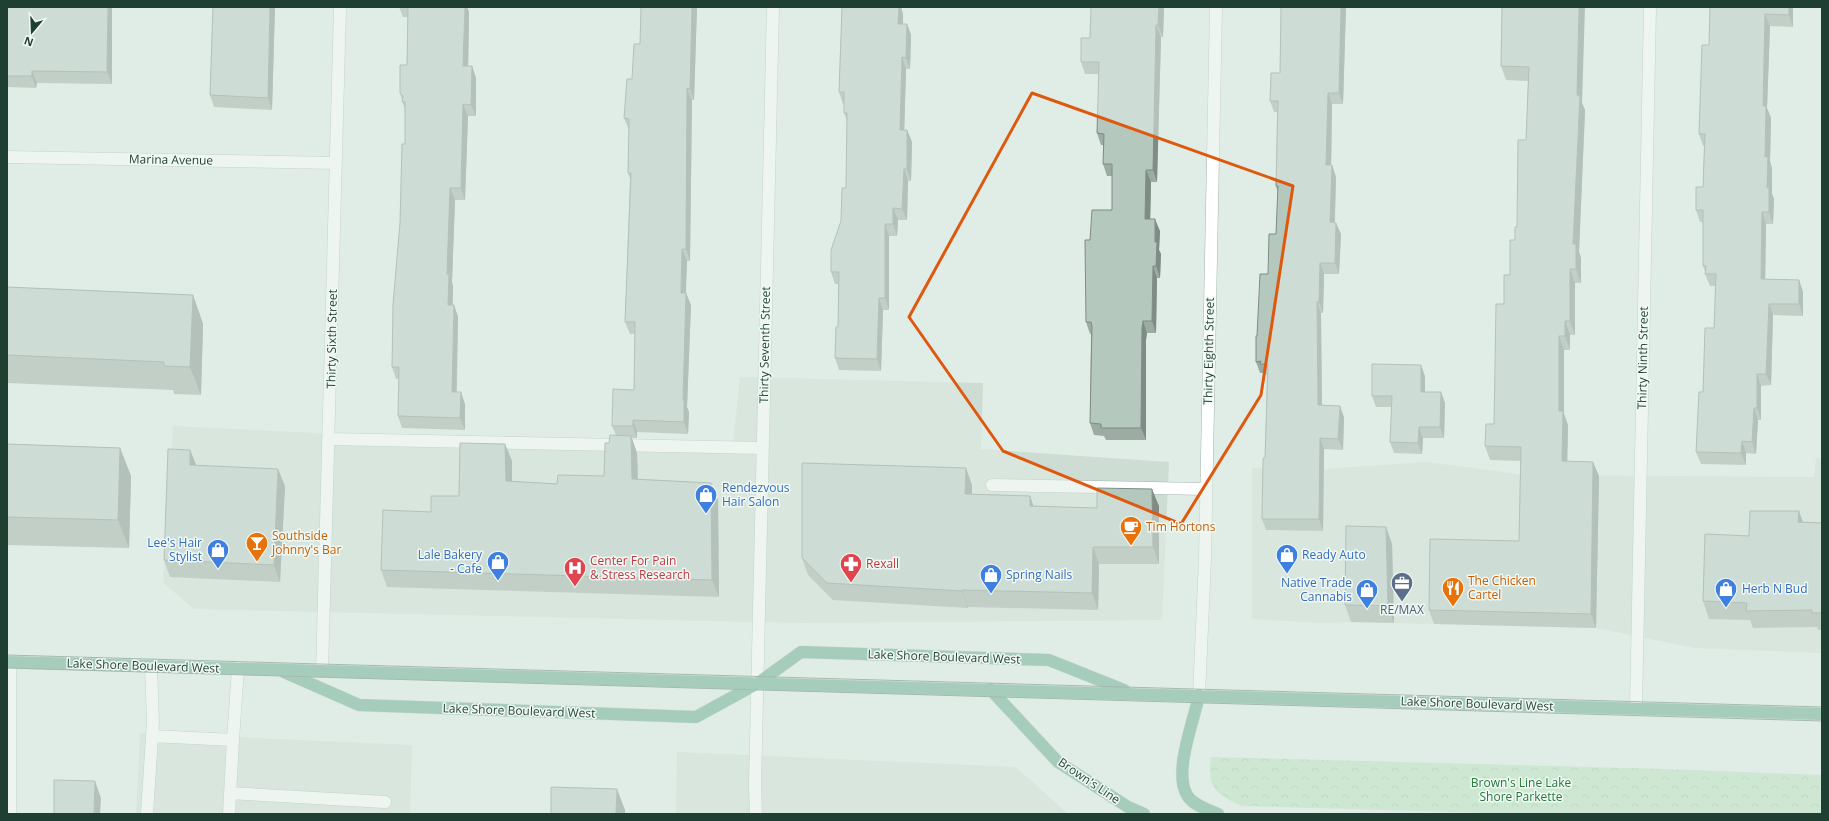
<svg xmlns="http://www.w3.org/2000/svg" width="1829" height="821" viewBox="0 0 1829 821" font-family="'Open Sans',sans-serif">
	<style>
		.built { fill: #ceddd4 }
		.forest { fill: url(#forest-crowns) }
		.lines { fill: none; stroke-linecap: round; stroke-linejoin: round }
		.minor-casing { stroke: #a2b5ac; stroke-width: 13 }
		.major-casing { stroke: #c0c9c6; stroke-width: 13 }
		.minor { stroke: #fff; stroke-width: 12 }
		.major { stroke: #60a78b; stroke-width: 12 }
		.tram { stroke: #597b6d; stroke-width: 1 }
		.wall { fill: #9caca3 }
		.shaded-wall { fill: #7f8c85 }
		.building { fill: #b5c8be; stroke: #7f8c85 }
		.marked { fill: none; stroke: #de580e; stroke-width: 3; stroke-linejoin: round }
		.labels { text-anchor: middle; stroke-width: 3; stroke-linejoin: round; paint-order: stroke }
		.street-label { font-size: 12px; fill: #1f3f32; stroke: #f1f9f4 }
		.shop-label { font-size: 12px; fill: #366cbe; stroke: #f1f9f4; text-anchor: start }
		.food-label { font-size: 12px; fill: #c56008; stroke: #f1f9f4; text-anchor: start }
		.health-label { font-size: 12px; fill: #be3a42; stroke: #f1f9f4; text-anchor: start }
		.service-label { font-size: 12px; fill: #4e5e75; stroke: #f1f9f4 }
		.park-label { font-size: 12px; fill: #257a3a; stroke: #f1f9f4 }
	</style>
	<defs>
		<pattern id="forest-crowns" width="20" height="18" patternUnits="userSpaceOnUse"><rect width="20" height="18" fill="#b7e0bc"/><path d="M2 6a3 3 0 1 1 6 0M12 15a3 3 0 1 1 6 0" fill="none" stroke="#9dc1a2"/></pattern>
	</defs>
	<rect width="100%" height="100%" fill="#e0ede6"/>
	<path class="built" d="M740 377 983 383 981 449 1169 462 1162 620 800 623 194 609 163 583 173 426 358 435 733 443Z
		M1816 458H1822V653L1694 648 1596 628 1351 622 1322 623 1252 619V468L1324 469 1426 462 1526 475 1814 477Z
		M140 733 412 745 410 814H136Z
		M677 752 1016 767 1068 814H676Z"/>
	<path class="forest" d="M1211 757 1665 769 1822 775V814H1521L1242 806C1215 794 1207 787 1211 757Z"/>
	<g class="lines">
		<g class="minor-casing">
			<path id="minor" d="M7 157 336 163
				M330 439 763 448
				M992 485 1206 489
				M322 671 340 7
				M1199 695 1205 559 1216 7
				M1636 708 1650 7
				M152 736 233 740 229 814
				M233 740 238 668
				M230 793 385 802
				M10 814V662
				M147 814 153 722 151 666
				M756 814 755 785 773 7"/>
		</g>
		<g class="major-casing">
			<path id="major" d="M7 662 1822 714
				M284 672 359 705 696 717 758 683 801 652 1049 660 1124 690
				M990 689 1058 762 1128 807 1144 814
				M1199 695C1194 721 1173 772 1187 795 1192 805 1209 810 1218 814"/>
		</g>
		<use href="#minor" class="minor"/>
		<use href="#major" class="major"/>
		<path class="tram" d="M7 655 1822 707
			M7 668 1822 721"/>
	</g>
	<path class="wall" d="M7 7H112V84L37 83 36 88 7 87Z
		M213 7H275L272 110 214 107 210 95Z
		M399 7H467L469 12 468 66H472L476 78V116H468L465 200H455L452 282 453 286V305H454L458 317 457 392 465 404V430L402 428 398 416 399 379H396L392 367 405 144V110L400 93 407 65 408 17H403Z
		M697 7 694 100H692L690 261H687L686 293 691 305 687 407 689 412 688 434 637 432V438H632L637 453 638 479 711 483 718 500 719 597 387 587 381 570 431 512 459 496 505 444 512 461V481L557 484 604 476 609 443 616 435 612 426 634 390 635 334H630L625 322 630 179 628 173 629 130 624 118 640 44Z
		M842 7H901L903 14V24H907L911 35 910 69H906L904 130H907L912 142 911 181H908L907 220H898L897 236H889V310H883L881 371 839 370 835 358 838 327V284H835L831 272 841 221 846 188 847 121 844 113V104H843L839 92Z
		M1091 7H1164L1163 37H1161L1157 182H1151L1150 219 1160 231 1159 250 1161 254 1160 278H1157L1156 333H1147L1146 340V440H1106L1104 436 1094 435 1090 423 1091 334H1090L1086 322 1090 240 1112 210V176H1107L1103 164V145H1101L1097 133 1099 74H1085L1081 62 1090 38Z
		M1346 7 1343 104H1332L1331 165H1332L1336 177 1335 223 1341 234 1339 274H1324L1323 313H1321L1322 405 1344 417 1343 450 1324 449 1323 531 1266 530 1262 519 1265 458 1267 375H1265L1264 373H1260L1256 362 1257 336 1276 234 1278 193 1276 186 1277 112H1274L1270 101Z
		M1502 7 1582 103 1585 110 1579 252 1581 258V283H1575V335H1570V350H1564V414L1568 425 1567 461 1599 476 1596 628 1434 624 1429 610 1519 541 1521 461 1490 460 1485 446 1494 424 1504 304 1510 275 1517 227 1526 140 1528 81 1506 80 1501 66Z
		M1710 7H1793V27L1770 26 1767 108 1771 118 1770 161 1772 169V194L1774 199 1773 224H1766L1765 279 1799 280 1803 292V316L1773 315 1771 385 1761 386V420H1758L1756 454 1746 453V465L1701 464 1696 452 1703 392 1714 328 1716 286H1710L1705 274V271L1703 266V222H1700L1696 210 1703 187 1704 146H1703L1699 134 1709 45Z
		M7 287 193 295 203 324 201 395 174 394 173 390 7 383Z
		M1425 376V392H1441L1445 403 1444 438H1423L1422 454 1394 453 1390 442 1392 407H1376L1372 396Z
		M7 444 120 448 131 476 129 548 7 545Z
		M190 450 196 465 285 486 280 582 170 577 164 560Z
		M972 485V494L1030 496 1033 506 1097 508 1159 506V564H1099L1098 610 968 607V608L833 600 808 575 802 558Z
		M1803 522 1822 523V630H1818L1817 627 1753 628 1750 620 1709 619 1703 601 1749 536Z
		M1392 544 1394 623 1351 622 1345 605Z"/>
	<path class="shaded-wall" d="M108 7H112V84L107 72Z
		M270 7H275L272 110 268 98Z
		M465 7H467L469 12 468 78 463 66Z
		M692 7H697L694 100 690 89Z
		M899 7H901L903 14V36L898 24Z
		M1159 7H1164L1163 37 1158 25Z
		M1341 7H1346L1343 104 1339 93Z
		M1579 7H1585L1582 103 1585 110 1579 252 1581 258V283L1576 269 1573 244Z
		M1789 7H1793V27L1789 15Z
		M1765 14 1770 26 1767 108 1771 118 1770 161 1772 169V194L1774 199 1773 224 1769 212 1765 157 1763 106Z
		M907 24 911 35 910 69 906 58Z
		M1156 25 1161 37 1157 182 1153 170Z
		M902 57 906 69 904 142 900 130Z
		M472 66 476 78V116L471 105Z
		M32 71 37 83 36 88 32 76Z
		M687 88 692 100 690 261 686 249Z
		M1328 93 1332 104 1331 176 1326 165Z
		M463 104 468 116 465 200 461 188Z
		M907 130 912 142 911 181 907 169Z
		M1332 165 1336 177 1334 234 1330 222Z
		M904 169 908 181 907 220 902 209Z
		M1146 170 1151 182 1150 231 1145 219Z
		M450 188 455 200 452 282 453 286 452 317 448 305 447 274Z
		M893 208 898 220 897 236 893 224Z
		M1762 212 1766 224 1765 291 1761 279Z
		M1155 219 1160 231 1159 250 1161 254 1160 278 1156 266Z
		M1336 223 1341 234 1339 274 1335 263Z
		M885 224 889 236V310L885 298Z
		M682 249 687 261 685 304 681 293Z
		M1320 263 1324 274 1323 313 1319 302Z
		M1153 266 1157 278 1156 333 1152 321Z
		M1570 269 1575 283V335L1570 321Z
		M1799 280 1803 292V316L1799 304Z
		M686 293 691 305 687 407 689 412 688 434 684 422 683 400Z
		M193 295 203 324 201 395 190 367Z
		M879 298 883 310 881 371 877 359Z
		M1317 302 1321 313 1322 417 1318 405Z
		M1769 304 1773 315 1771 385 1766 374Z
		M454 305 458 317 456 404 452 392Z
		M1143 321 1147 333 1146 340V440L1141 428 1142 328Z
		M1565 321 1570 335V350L1565 336Z
		M1559 336 1564 350V414L1568 425 1567 475 1562 461 1559 411Z
		M1421 365 1425 376V403L1421 392Z
		M1757 374 1761 386V420L1757 408Z
		M461 392 465 404V430L460 418Z
		M1441 392 1445 403 1444 438 1440 427Z
		M1340 406 1344 417 1343 450 1338 439Z
		M1754 408 1758 420 1756 454 1752 442Z
		M633 420 637 432V438L633 426Z
		M1419 427 1423 438 1422 454 1418 443Z
		M631 436 637 453 638 496 632 479Z
		M1320 438 1324 449 1323 531 1319 519Z
		M1742 441 1746 453V465L1741 453Z
		M505 444 512 461V498L506 481Z
		M120 448 131 476 129 548 118 520Z
		M190 450 197 467 190 465Z
		M1593 462 1599 476 1596 628 1591 614Z
		M966 468 972 485 971 511 965 494Z
		M278 469 285 486 280 582 274 565Z
		M711 483 718 500 719 597 712 580Z
		M1152 489 1159 506V564L1153 547Z
		M1030 496 1036 513 1030 506Z
		M1799 511 1805 528 1798 522Z
		M1386 527 1392 544 1394 623 1388 606Z
		M1093 547 1099 564 1098 610 1092 593Z
		M962 590 968 607V608L962 591Z
		M95 781 101 798 100 814H94Z
		M617 789 625 810V814H616Z"/>
	<path class="building" d="M7 7H108L107 72 32 71V76H7Z
		M213 7H270L268 98 210 95Z
		M408 7H465L463 66H472L471 105 463 104 461 188H450L447 274H449L448 305H454L452 392H461L460 418 398 416 399 367H392L393 304 400 223 402 144H405V102H402L403 96 400 93V65H407Z
		M641 7H692L690 89 687 88 686 249H682L681 293H686L683 400H684V422L633 420V426H612L613 389 634 390 635 322H625L631 173H628L629 119 624 118 627 79H632L634 44H640Z
		M842 7H899L898 24H907L906 58 902 57 900 130H907V169H904L902 209 893 208V224H885V298H879L877 359 835 358 836 327H838L839 272H831V250L841 221 842 188H846L847 113H844V92H839Z
		M1091 7H1159L1158 25H1156L1153 170H1146L1145 219H1155V242H1157L1156 266H1153L1152 321H1143L1142 328 1141 428H1101V424L1090 423 1092 326 1091 322H1086L1085 240H1090L1092 210H1112V164H1103L1104 134 1097 133 1099 62H1081V38H1090Z
		M1281 7H1341L1339 93H1328L1326 165H1332L1330 222 1336 223 1335 263H1320L1319 302H1317L1318 405 1340 406 1338 439 1320 438 1319 519H1262L1263 458H1265L1268 364H1260L1261 361 1256 362V336H1257L1260 274H1268L1269 234H1276L1278 186H1276L1278 101H1270L1271 73H1280Z
		M1502 7H1579L1577 95 1580 96 1573 244H1576V269H1570V321H1565V336H1559V411H1563L1562 461 1593 462 1591 614 1429 610 1430 539 1519 541 1521 447 1485 446 1486 424H1494L1496 304H1504V275H1510V240H1515V227H1517L1518 140H1526L1529 67 1501 66Z
		M1710 7H1789V15L1765 14 1763 106H1766L1765 157H1768L1767 188H1769V212H1762L1761 279 1799 280V304H1769L1766 374H1757V408H1754L1752 442 1742 441 1741 453 1696 452 1699 392H1703L1705 328H1714L1716 274H1705L1706 266H1703V210H1696V187H1703L1705 134H1699L1702 45H1709Z
		M7 287 193 295 190 367 164 366V362L7 355Z
		M1372 364 1421 365V392H1441L1440 427H1419L1418 443 1390 442 1392 396H1372Z
		M610 435 631 436 632 479 711 483 712 580 381 570 383 510 431 512V496H459L460 443 505 444 506 481 557 484 558 475 604 476 605 443H609Z
		M7 444 120 448 118 520 7 517Z
		M168 449 190 450V465L278 469 274 565 164 560Z
		M802 463 966 468 965 494 1030 496V506L1097 508V488L1152 489 1153 547H1093L1092 593 962 590V591L827 583 802 558Z
		M1750 511H1799L1798 522 1822 523V613H1812V610L1746 611 1747 603 1703 601 1705 534 1749 536Z
		M1346 526 1386 527 1388 606 1345 605Z
		M54 780 95 781 94 814H54Z
		M551 787 617 789 616 814H551Z"/>
	<path d="M0 0H1829V821H0ZM1032 93 1293 186 1261 395 1181 524 1003 451 909 317Z" fill="#e0ede6" fill-opacity=".55" fill-rule="evenodd"/>
	<path class="marked" d="M1032 93 1293 186 1261 395 1181 524 1003 451 909 317Z"/>
	<defs>
		<g id="shop-pin" transform="scale(1.15)"><path d="M0 17L-7.5 6A9.5 9.5 0 1 1 7.5 6Z" fill="#3f7fe0" stroke="#f1f9f4"/><path d="M-5-2.5h2.3a2.7 3.5 0 0 1 5.4 0H5L5.5 6h-11ZM-1.5-2.5h3a1.5 2.3 0 0 0-3 0Z" fill="#fff"/></g>
		<g id="cafe-pin" transform="scale(1.15)"><path d="M0 17L-7.5 6A9.5 9.5 0 1 1 7.5 6Z" fill="#e8710a" stroke="#f1f9f4"/><path d="M-5.5-4.5H6V0H3Q3 3.5 0 3.5H-2.5Q-5.5 3.5-5.5 0ZM3-3.2v2h1.7v-2ZM-6 4.5H4V6H-6Z" fill="#fff"/></g>
		<g id="bar-pin" transform="scale(1.15)"><path d="M0 17L-7.5 6A9.5 9.5 0 1 1 7.5 6Z" fill="#e8710a" stroke="#f1f9f4"/><path d="M-6-5H6L.8 .8V4.5H3.5V6h-7V4.5H-.8V.8Z" fill="#fff"/></g>
		<g id="pharmacy-pin" transform="scale(1.15)"><path d="M0 17L-7.5 6A9.5 9.5 0 1 1 7.5 6Z" fill="#e0444e" stroke="#f1f9f4"/><path d="M-2-6h4v4h4v4h-4v4h-4v-4h-4v-4h4Z" fill="#fff"/></g>
		<g id="hospital-pin" transform="scale(1.15)"><path d="M0 17L-7.5 6A9.5 9.5 0 1 1 7.5 6Z" fill="#e0444e" stroke="#f1f9f4"/><path d="M-5-5h3v3.5h4V-5h3V5h-3V1.5h-4V5h-3Z" fill="#fff"/></g>
		<g id="office-pin" transform="scale(1.15)"><path d="M0 17L-7.5 6A9.5 9.5 0 1 1 7.5 6Z" fill="#5c6f8a" stroke="#f1f9f4"/><path d="M-6-3h4V-5.5h4V-3h4V5H-6ZM-1-4.5V-3h2v-1.5ZM-6 0V1H6V0Z" fill="#fff"/></g>
		<g id="restaurant-pin" transform="scale(1.15)"><path d="M0 17L-7.5 6A9.5 9.5 0 1 1 7.5 6Z" fill="#e8710a" stroke="#f1f9f4"/><path d="M-5-6h1v4h1v-4h1v4h1v-4h1v5L-1.5 .5V6h-2V.5L-5-1ZM5-6V6H3V1.5H1.5Q1.5-4 5-6Z" fill="#fff"/></g>
	</defs>
	<g fill-rule="evenodd">
		<use href="#shop-pin" x="706" y="495"/>
		<use href="#cafe-pin" x="1131" y="527"/>
		<use href="#bar-pin" x="257" y="543"/>
		<use href="#shop-pin" x="218" y="550"/>
		<use href="#shop-pin" x="1287" y="555"/>
		<use href="#shop-pin" x="498" y="562"/>
		<use href="#pharmacy-pin" x="851" y="564"/>
		<use href="#hospital-pin" x="575" y="568"/>
		<use href="#shop-pin" x="991" y="575"/>
		<use href="#office-pin" x="1402" y="583"/>
		<use href="#restaurant-pin" x="1453" y="588"/>
		<use href="#shop-pin" x="1726" y="589"/>
		<use href="#shop-pin" x="1367" y="590"/>
	</g>
	<g class="labels">
		<g class="street-label">
			<text transform="translate(171 160) rotate(1)" y="4">Marina Avenue</text>
			<text transform="translate(332 339) rotate(-89)" y="4">Thirty Sixth Street</text>
			<text transform="translate(765 345) rotate(-89)" y="4">Thirty Seventh Street</text>
			<text transform="translate(1209 351) rotate(-89)" y="4">Thirty Eighth Street</text>
			<text transform="translate(1643 358) rotate(-89)" y="4">Thirty Ninth Street</text>
			<text transform="translate(944 657) rotate(2)" y="4">Lake Shore Boulevard West</text>
			<text transform="translate(143 666) rotate(2)" y="4">Lake Shore Boulevard West</text>
			<text transform="translate(1477 704) rotate(2)" y="4">Lake Shore Boulevard West</text>
			<text transform="translate(519 711) rotate(2)" y="4">Lake Shore Boulevard West</text>
			<text transform="translate(1089 781) rotate(34)" y="4">Brown's Line</text>
		</g>
		<g class="shop-label">
			<text x="722" y="492">Rendezvous<tspan x="722" dy="14">Hair Salon</tspan></text>
			<text x="202" y="547" text-anchor="end">Lee's Hair<tspan x="202" dy="14">Stylist</tspan></text>
			<text x="482" y="559" text-anchor="end">Lale Bakery<tspan x="482" dy="14">- Cafe</tspan></text>
			<text x="1302" y="559">Ready Auto</text>
			<text x="1006" y="579">Spring Nails</text>
			<text x="1352" y="587" text-anchor="end">Native Trade<tspan x="1352" dy="14">Cannabis</tspan></text>
			<text x="1742" y="593">Herb N Bud</text>
		</g>
		<g class="food-label">
			<text x="1146" y="531">Tim Hortons</text>
			<text x="272" y="540">Southside<tspan x="272" dy="14">Johnny's Bar</tspan></text>
			<text x="1468" y="585">The Chicken<tspan x="1468" dy="14">Cartel</tspan></text>
		</g>
		<g class="health-label">
			<text x="590" y="565">Center For Pain<tspan x="590" dy="14">&amp; Stress Research</tspan></text>
			<text x="866" y="568">Rexall</text>
		</g>
		<g class="service-label">
			<text x="1402" y="614">RE/MAX</text>
		</g>
		<g class="park-label">
			<text x="1521" y="787">Brown's Line Lake<tspan x="1521" dy="14">Shore Parkette</tspan></text>
		</g>
	</g>
	<rect width="1829" height="821" fill="none" stroke="#1f3f32" stroke-width="16"/>
	<g transform="translate(32 32) rotate(199)" stroke="#f1f9f4" stroke-width="3" paint-order="stroke">
	<path d="M0-3L7 15L0 10L-7 15Z" fill="#1f3f32"/>
	<text y="-6" font-size="11" font-weight="bold" text-anchor="middle" fill="#1f3f32">N</text>
	</g>
</svg>
